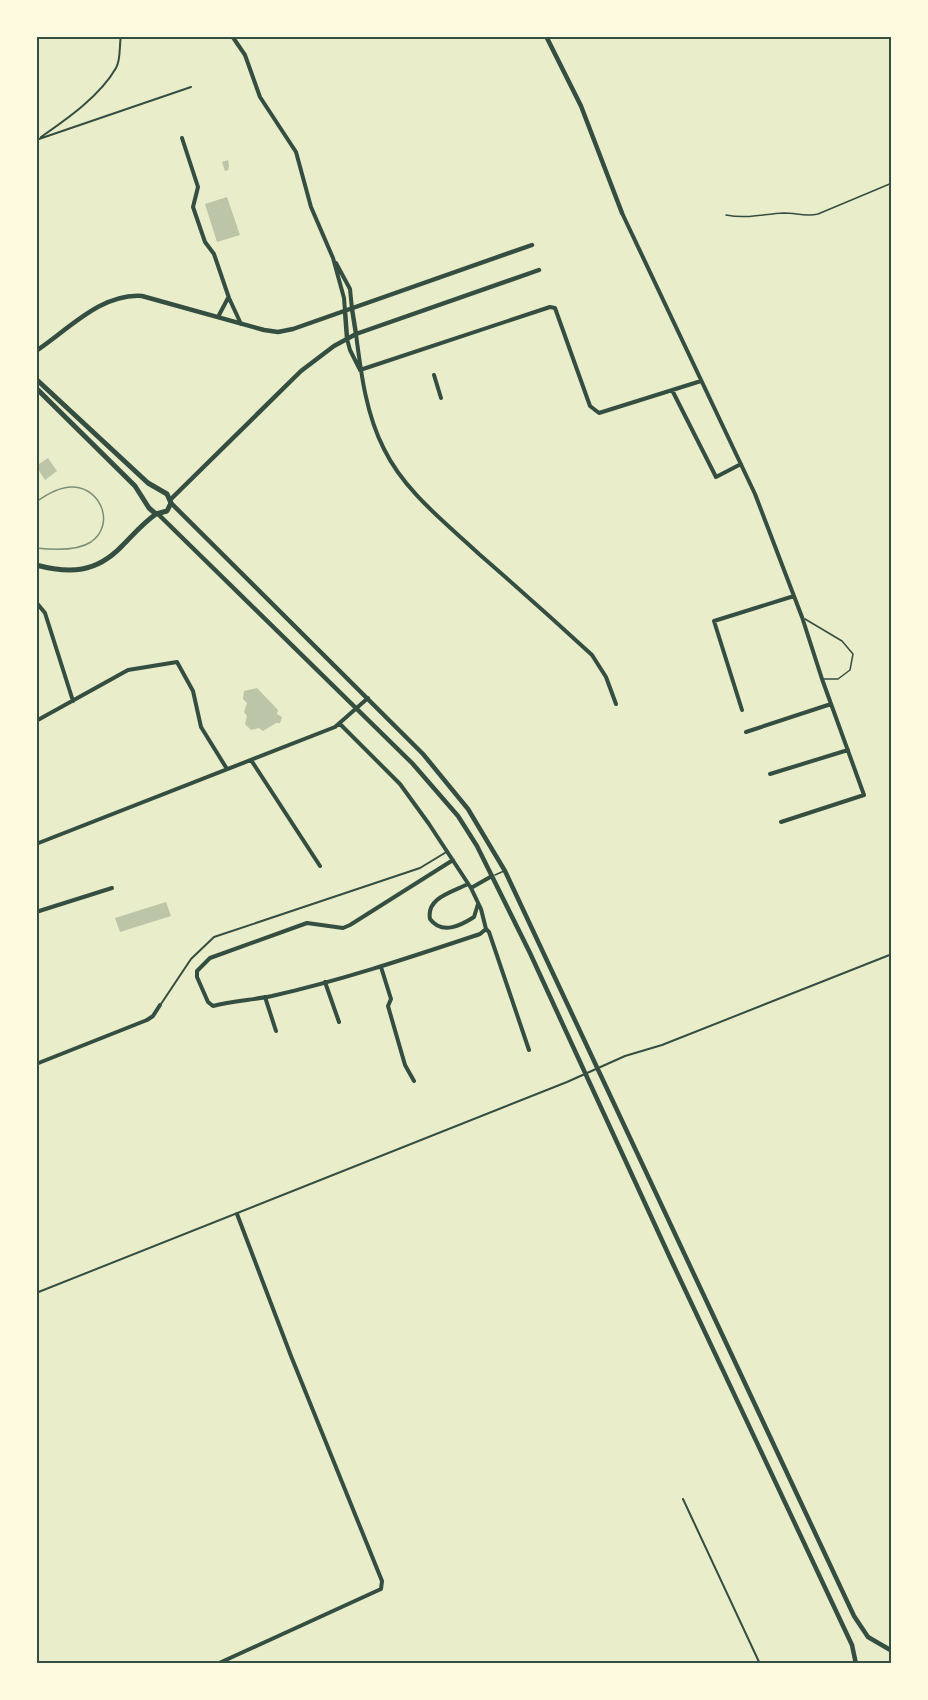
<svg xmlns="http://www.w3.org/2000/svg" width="928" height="1700" viewBox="0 0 928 1700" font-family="Quicksand,sans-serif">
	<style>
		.building { fill: #bcc5a7 }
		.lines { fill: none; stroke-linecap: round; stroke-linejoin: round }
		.path { stroke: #344e41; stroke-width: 1.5 }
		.service { stroke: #344e41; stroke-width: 1.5 }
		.pedestrian { stroke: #344e41; stroke-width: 2 }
		.minor { stroke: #344e41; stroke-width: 4 }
		.tertiary { stroke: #344e41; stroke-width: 4.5 }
		.secondary { stroke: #344e41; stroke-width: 5 }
		.tram { stroke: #7c8e77; stroke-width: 1.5 }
		.neatline { fill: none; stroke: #344e41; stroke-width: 2 }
	</style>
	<rect width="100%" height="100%" fill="#e9edc9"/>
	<path class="building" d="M228 160 229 166 228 170 225 171 222 162Z
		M227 197 240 235 217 242 205 204Z
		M48 458 57 471 45 480 36 466Z
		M257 688 278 710 277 714 282 717 280 723H276L263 731 259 728 251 730 245 724 247 716 244 712 247 703 243 699 244 691Z
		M166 902 171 916 120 932 115 918Z"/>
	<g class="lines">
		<path class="path" d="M726 215C747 219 763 214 784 213 796 213 806 217 818 214L892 183"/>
		<path class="service" d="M805 619 842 641 853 654 850 670 838 679H823
			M495 875 504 871"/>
		<path class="pedestrian" d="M41 137C67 119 100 96 116 68 121 60 119 46 121 36
			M36 140 191 87
			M161 1004 191 959 214 937 420 868 448 851
			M36 1293 567 1082 625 1056 662 1045 892 954
			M683 1499 760 1664"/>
		<path class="minor" d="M232 36 245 55 260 97 296 152 311 207 333 258 344 298 345 311
			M182 138 198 187 193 207 205 242 214 254 229 298 241 324
			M622 213 755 494 802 617 822 679 864 795 781 822
			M336 263 350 289 352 309
			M218 317 228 298
			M356 334C361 373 366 414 384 449 405 492 445 522 479 554 517 587 555 621 592 655L606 677 616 704
			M347 339 350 350 359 368
			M360 370 550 307 555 308 590 406 599 413 701 381
			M434 375 441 398
			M672 390 716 477 741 464
			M36 602 45 613 73 701
			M742 710 714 621 794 596
			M36 721 128 670 177 662 193 691 201 727 227 769
			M340 724 400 784 429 824 471 888 481 909 486 929 489 932 529 1050
			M746 732 831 704
			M251 760 320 866
			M770 774 848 750
			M36 844 335 727 368 698
			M453 860 350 925 343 928 307 923 210 958 197 971V977L208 1002 213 1006C232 1001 252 1000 272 996 343 980 411 957 480 934L486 929
			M468 884C452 892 426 898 430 919 442 935 460 926 474 917L478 904
			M471 888 492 876
			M36 912 112 888
			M381 967 391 999 388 1006 405 1065 414 1081
			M325 982 339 1022
			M265 997 276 1031
			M36 1064 147 1020 153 1016 160 1005
			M217 1664 381 1589 382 1581 291 1356 237 1214"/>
		<path class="tertiary" d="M546 36 581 106 622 213
			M352 309 356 334
			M345 311 347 338
			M36 351C68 330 101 293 142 296L264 330 278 332 293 329 532 245
			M170 500 301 371 334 346 356 334 539 270
			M171 503 423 754 468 809 505 871 854 1616 868 1637 892 1651
			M158 514 412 763 458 816 477 846 530 953 672 1262 852 1645 856 1664
			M889 1664 892 1663"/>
		<path class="secondary" d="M36 379 148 483 167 494 171 503 167 511 156 514 149 508 135 486 36 388
			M36 565C70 574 96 573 122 546 133 535 143 523 156 514"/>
		<path class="tram" d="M36 502C47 494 60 486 74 487 102 489 115 525 91 542 77 551 53 550 36 548"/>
	</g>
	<rect width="928" height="1700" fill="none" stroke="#fefae0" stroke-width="75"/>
	<rect x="38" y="38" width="852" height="1624" class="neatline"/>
</svg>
